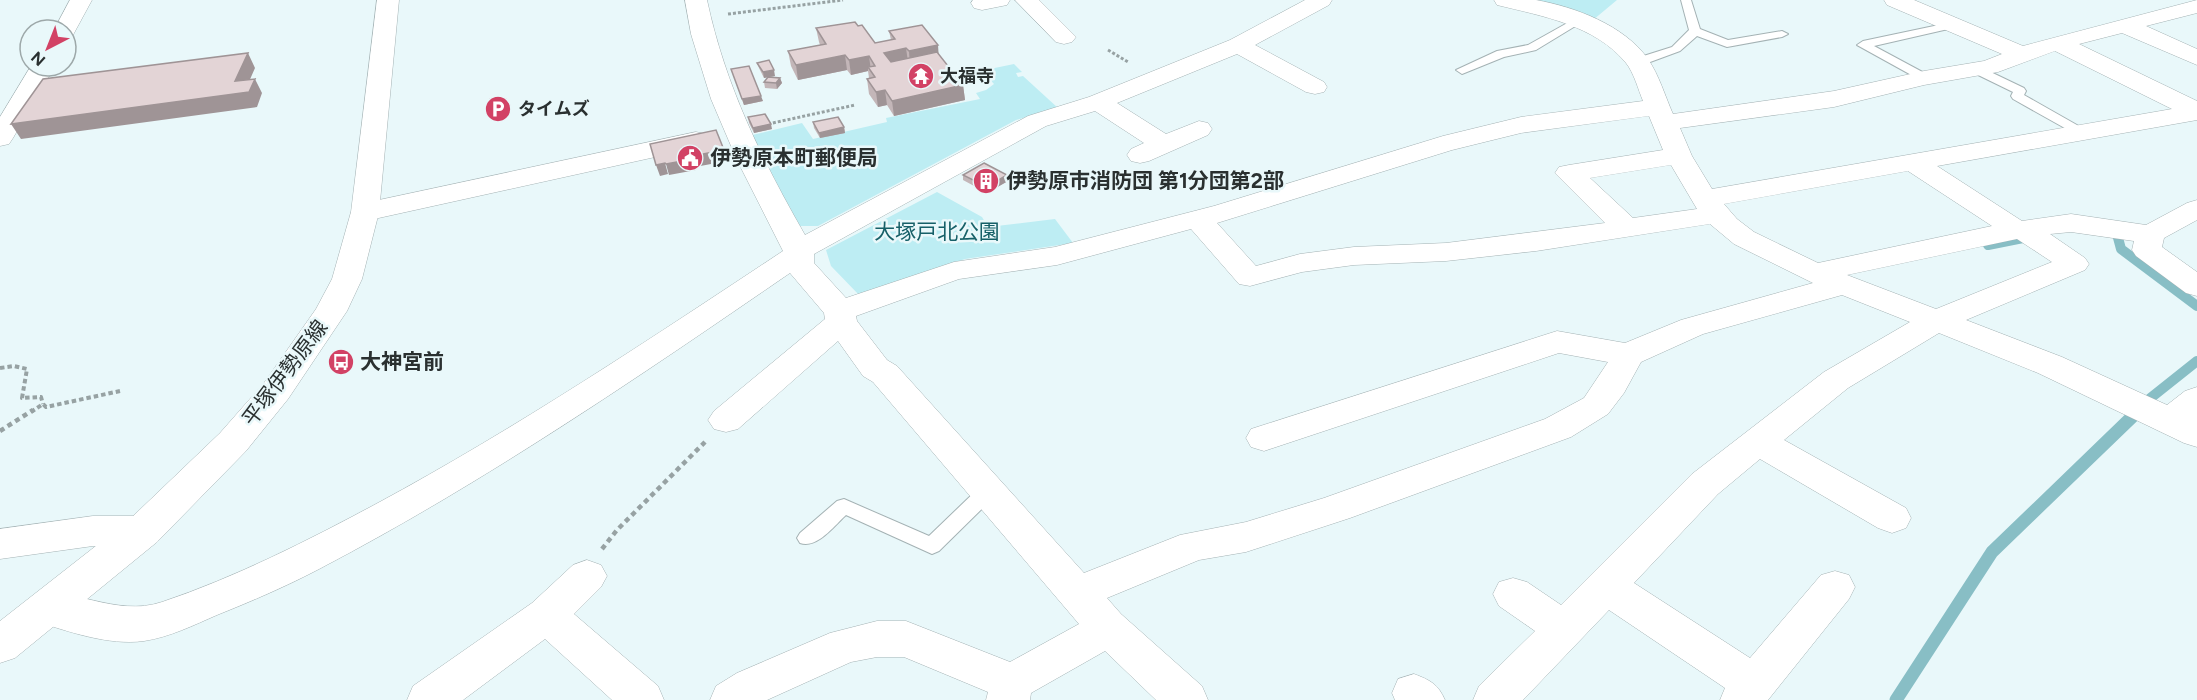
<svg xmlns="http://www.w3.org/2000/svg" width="2197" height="700" viewBox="0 0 2197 700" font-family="Figtree,'Noto Sans JP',sans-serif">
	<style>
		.green { fill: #bdedf3 }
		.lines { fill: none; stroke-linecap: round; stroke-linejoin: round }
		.stream-far1 { stroke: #88bec5; stroke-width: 10 }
		.stream { stroke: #88bec5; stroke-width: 13 }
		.lane-casing { stroke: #a4b2b4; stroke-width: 2 }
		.street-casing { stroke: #a4b2b4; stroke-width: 1 }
		.primary-casing { stroke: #a4b2b4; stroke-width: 1 }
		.path-far2 { stroke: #97a2a3; stroke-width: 3; stroke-dasharray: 3 2; stroke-linecap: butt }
		.path-far1 { stroke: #97a2a3; stroke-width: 4; stroke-dasharray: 4.5 3; stroke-linecap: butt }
		.path { stroke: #97a2a3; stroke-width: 4.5; stroke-dasharray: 5 4; stroke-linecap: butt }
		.lane { fill: #fff; fill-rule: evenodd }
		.street { fill: #fff; fill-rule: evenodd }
		.primary { fill: #fff; fill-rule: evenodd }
		.wall { fill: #c3b6b8 }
		.shaded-wall { fill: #9f9496 }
		.building { fill: #e3d4d6; stroke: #9f9496; stroke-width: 1.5 }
		.labels { text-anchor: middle; stroke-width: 5; stroke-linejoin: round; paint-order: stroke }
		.far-poi-label { font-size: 18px; font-weight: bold; fill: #2a3030; stroke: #e9f8fa; text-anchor: start }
		.poi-label { font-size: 21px; font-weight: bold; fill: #2a3030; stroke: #e9f8fa; text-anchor: start }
		.park-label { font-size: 21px; fill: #166068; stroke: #e9f8fa }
		.street-label { font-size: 21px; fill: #2a3030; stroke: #e9f8fa }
	</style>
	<rect width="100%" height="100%" fill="#e9f8fa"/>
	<path class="green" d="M1528 0H1617L1593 20Z
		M1014 64 1022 72 1016 73 1018 77 1023 76 1058 108 1016 120 818 226H800L795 223 744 137 802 123 813 139 887 122 886 118 980 99 976 93 986 90 994 84 984 73 985 70Z
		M937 192 982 217 988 227 1055 219 1073 243 965 259 860 296 831 266 826 250Z"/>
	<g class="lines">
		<path class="stream-far1" d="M2117 234 2121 249 2197 306
			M1988 245 2023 238
			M2148 400 2197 361"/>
		<path class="stream" d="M1896 700 1992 552 2134 415"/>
		<g class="lane-casing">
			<path id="lane" d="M1681 0H1691L1700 29 1728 40 1782 31 1788 34 1782 37 1727 47 1697 36 1680 51 1642 65H1634V59L1672 47 1689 30Z
				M1578 17 1584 20 1582 22 1536 50 1504 57 1462 74 1456 70 1497 51 1528 45Z
				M1953 22 1959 25 1957 27 1874 46 1928 75 1930 78 1924 82 1857 45 1863 41Z
				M1976 65 2024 88 2026 91 2024 95 2091 133 2084 137 2079 136 2013 99 2011 96 2013 92 1972 72V66Z
				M989 483 996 485 998 490 996 495 939 551 932 554 846 515C834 526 817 549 800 543L797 538 800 533 837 501 844 499 929 536 982 485Z"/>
		</g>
		<g class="street-casing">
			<path id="street" d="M70 0H92L73 35 66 37V30H54Z
				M685 0H707C725 85 762 160 805 235L1028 116 1089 97 1230 40 1305 0H1332L1329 5 1255 45 1324 82 1327 87 1324 92 1315 94 1306 92 1237 54 1117 103 1166 134 1199 121 1208 123 1212 129 1208 135 1149 161 1140 163 1131 161 1127 155 1131 149 1144 143 1095 111 1046 126 814 254V263L846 298 954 262 1055 247 1214 206 1443 136 1521 117 1643 101C1638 89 1634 73 1626 63 1595 25 1542 16 1497 5L1494 0C1508 0 1522 0 1536 0 1575 7 1624 25 1648 59 1659 75 1665 96 1673 114L1834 91 1924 71 1984 61 2002 54 1887 5 1884 0H1914L2023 46 2197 0V13L2146 26 2197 49V65L2122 33 2079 44 2197 101V120L1937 166 2022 221 2071 214 2146 225 2187 203 2197 200V220L2164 238 2162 247 2197 272V296L2186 293 2136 256 2132 250 2134 241 2071 232 2050 234 2085 258 2089 264 2085 270 1966 320 2062 357 2167 405 2185 391 2197 387V447L2184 443 2038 373 1939 333 1848 388 1784 440 1906 508 1911 518 1906 528 1892 533 1878 528 1760 459 1718 494 1634 583 1750 658 1821 575 1835 571 1849 575 1855 587 1849 599 1768 700H1720L1725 688 1609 610 1523 700H1473L1479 686 1535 631 1499 606 1493 594 1499 582 1513 578 1527 582 1561 605 1692 474 1824 372 1910 322 1842 295 1703 334 1641 362 1624 393 1608 414 1571 437 1350 518 1246 552 1199 560 1107 598 1121 614 1202 686 1208 700H1156L1105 651 1031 693 1030 700H986L988 692 904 657H877L851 662 767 700H710L716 686 737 673 830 633 877 621H906L1010 662 1079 624 873 382 863 376 838 341 738 429 726 432 714 429 708 420 714 411 825 319 824 313 790 273C637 378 485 482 321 568 287 586 252 601 217 615 194 625 170 637 144 641 109 646 66 631 33 620L27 608 33 596C70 584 115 618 162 602 236 577 307 541 376 504 517 428 650 339 783 251L737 160 711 99 691 34ZM2055 51 2172 109 1712 189 1692 156 1680 128 1834 107 1924 85 1998 72ZM1649 116 1663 150 1569 165 1559 167 1555 173 1605 223 1446 243 1354 247 1300 254 1256 266 1217 223 1452 150 1521 133ZM1671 165 1697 209 1633 218 1590 178ZM1908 171 1992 226 1818 263 1754 232 1737 219 1724 204ZM1710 224 1734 244 1813 283 1681 320 1625 343 1557 331 1251 429 1246 438 1251 447 1264 451 1559 353 1608 362 1584 398 1545 419 1324 498 1246 522 1180 535 1084 573 897 366 887 360 857 321 856 316 959 279 1057 265 1191 229 1239 284 1250 286 1302 272 1354 265 1446 261 1536 251ZM2017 239 2052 262 1936 309 1847 275Z
				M973 0H1010L1007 5 982 10 974 8 971 3Z
				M1015 0H1039L1076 37 1072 42 1064 44 1056 42Z
				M31 66H55L13 138 9 144 0 146V117Z
				M696 132 705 134 709 140 705 146 365 221 355 218 351 212 355 206 365 203Z
				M93 516H143L157 520 162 531 157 542 143 546H93L0 559V529Z
				M587 560 601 565 607 576 601 587 574 614 658 686 664 700H612L545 639 463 700H407L413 686 532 603 573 565Z
				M1414 674C1430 680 1438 684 1445 700H1395L1392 693 1398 679Z"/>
		</g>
		<g class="primary-casing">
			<path id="primary" d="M377 0H399L379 212 362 279 347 311 288 399 246 451 157 542 15 658 0 663V621L129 520 220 433 264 383 316 309 332 279 351 212Z"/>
		</g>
		<path class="path-far2" d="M728 14 843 0
			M1108 50 1128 62
			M768 124 855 105"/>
		<path class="path-far1" d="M0 368 14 366 27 369 22 398 41 397 43 404
			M31 412 43 404 46 407 120 391"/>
		<path class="path" d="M0 431 33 410
			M602 549 617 530 705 442"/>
		<use href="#lane" class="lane"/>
		<use href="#street" class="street"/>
		<use href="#primary" class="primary"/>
	</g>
	<path class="wall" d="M816 28 875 43 891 40 889 31 938 45V54L963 85 965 100 894 116 887 105 878 107 869 94 867 79 869 78 868 71 851 75 847 70 798 80 791 66 788 51 820 45 819 42Z
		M757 63 775 76 769 77 780 78 782 83 777 89 765 88 764 82 768 77 764 78 759 68Z
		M731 69 763 101 744 105Z
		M748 117 772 129 754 133 749 123Z
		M813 122 844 127 845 133 820 138 814 128Z
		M963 175H1007L1008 181 987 193 963 180Z"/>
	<path class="shaded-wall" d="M938 45 939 60 910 66 909 51Z
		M906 48 908 62 886 67 884 53Z
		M248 53 255 68 244 93 255 79 262 93 257 107 21 139 11 124Z
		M845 55 847 70 798 80 796 65Z
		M869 56 871 71 868 67V71L851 75 849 60Z
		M774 70 775 76 764 78 763 72Z
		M780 78 782 83 777 89 776 83Z
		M963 85 965 100 894 116 892 101Z
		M885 90 887 105 878 107 876 92Z
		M761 96 763 101 744 105 742 99Z
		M771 124 772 129 754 133 753 128Z
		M844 127 845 133 820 138 819 133Z
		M724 150 727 161 695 167 692 156Z
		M693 159 696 170 669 175 666 164Z
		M665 163 668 174 660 176 656 165Z
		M1007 175 1008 181 987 193V187Z"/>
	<path class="building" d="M855 22 858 26 862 25 875 43 895 39 889 31 922 25 938 45 909 51 906 48 884 53 891 62 937 52 963 85 892 101 885 90 876 92 867 79 875 77 868 67 875 66 869 56 849 60 845 55 796 65 788 51 826 44 816 28Z
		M248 53 235 81 255 79 249 92 11 124 43 79Z
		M769 60 774 70 763 72 757 63Z
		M749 66 761 96 742 99 731 69Z
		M768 77 780 78 776 83 764 82Z
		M765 114 771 124 753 128 748 117Z
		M838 117 844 127 819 133 813 122Z
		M716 130 724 150 692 156 693 159 666 164 665 163 656 165 650 144Z
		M984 163 1007 175 987 187 963 175Z"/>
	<defs>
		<g id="temple-disc" transform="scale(1.35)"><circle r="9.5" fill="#d24265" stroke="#e9f8fa"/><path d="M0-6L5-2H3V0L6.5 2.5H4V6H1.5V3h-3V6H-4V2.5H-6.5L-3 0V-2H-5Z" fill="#fff"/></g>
		<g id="parking-disc" transform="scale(1.35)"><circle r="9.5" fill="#d24265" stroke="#e9f8fa"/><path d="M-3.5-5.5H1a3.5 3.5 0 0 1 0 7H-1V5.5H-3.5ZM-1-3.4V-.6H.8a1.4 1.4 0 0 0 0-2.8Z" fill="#fff"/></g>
		<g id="civic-disc" transform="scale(1.35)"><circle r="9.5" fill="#d24265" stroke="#e9f8fa"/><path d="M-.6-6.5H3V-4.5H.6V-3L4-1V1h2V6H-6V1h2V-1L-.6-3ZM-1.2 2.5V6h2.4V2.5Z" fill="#fff"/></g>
		<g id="building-disc" transform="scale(1.35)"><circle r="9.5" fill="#d24265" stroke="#e9f8fa"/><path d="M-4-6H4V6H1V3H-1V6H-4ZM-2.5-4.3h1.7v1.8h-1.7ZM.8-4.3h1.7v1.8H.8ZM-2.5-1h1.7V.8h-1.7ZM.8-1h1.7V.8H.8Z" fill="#fff"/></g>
		<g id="bus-disc" transform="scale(1.35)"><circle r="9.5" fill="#d24265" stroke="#e9f8fa"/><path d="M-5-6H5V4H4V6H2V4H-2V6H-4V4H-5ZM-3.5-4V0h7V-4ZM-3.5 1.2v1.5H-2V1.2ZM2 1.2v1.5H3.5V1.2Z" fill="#fff"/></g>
	</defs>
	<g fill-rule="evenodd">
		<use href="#temple-disc" x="921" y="76"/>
		<use href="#parking-disc" x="498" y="109"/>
		<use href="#civic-disc" x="690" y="158"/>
		<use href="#building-disc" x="986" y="181"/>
		<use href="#bus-disc" x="341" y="362"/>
	</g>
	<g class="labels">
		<g class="far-poi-label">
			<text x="940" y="82">大福寺</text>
			<text x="518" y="115">タイムズ</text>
		</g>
		<g class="poi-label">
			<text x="710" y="165">伊勢原本町郵便局</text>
			<text x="1006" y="188">伊勢原市消防団 第1分団第2部</text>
			<text x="360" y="369">大神宮前</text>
		</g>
		<g class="park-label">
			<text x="937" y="239">大塚戸北公園</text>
		</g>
		<g class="street-label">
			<text transform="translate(285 373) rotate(-53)" y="7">平塚伊勢原線</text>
		</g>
	</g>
	<g transform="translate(48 48) rotate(222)"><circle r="28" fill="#e9f8fa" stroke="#9da8a9" stroke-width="1.5"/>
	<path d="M0-4.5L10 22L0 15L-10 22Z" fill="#d24265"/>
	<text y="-9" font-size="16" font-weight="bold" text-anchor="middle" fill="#2a3030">N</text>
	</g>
</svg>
